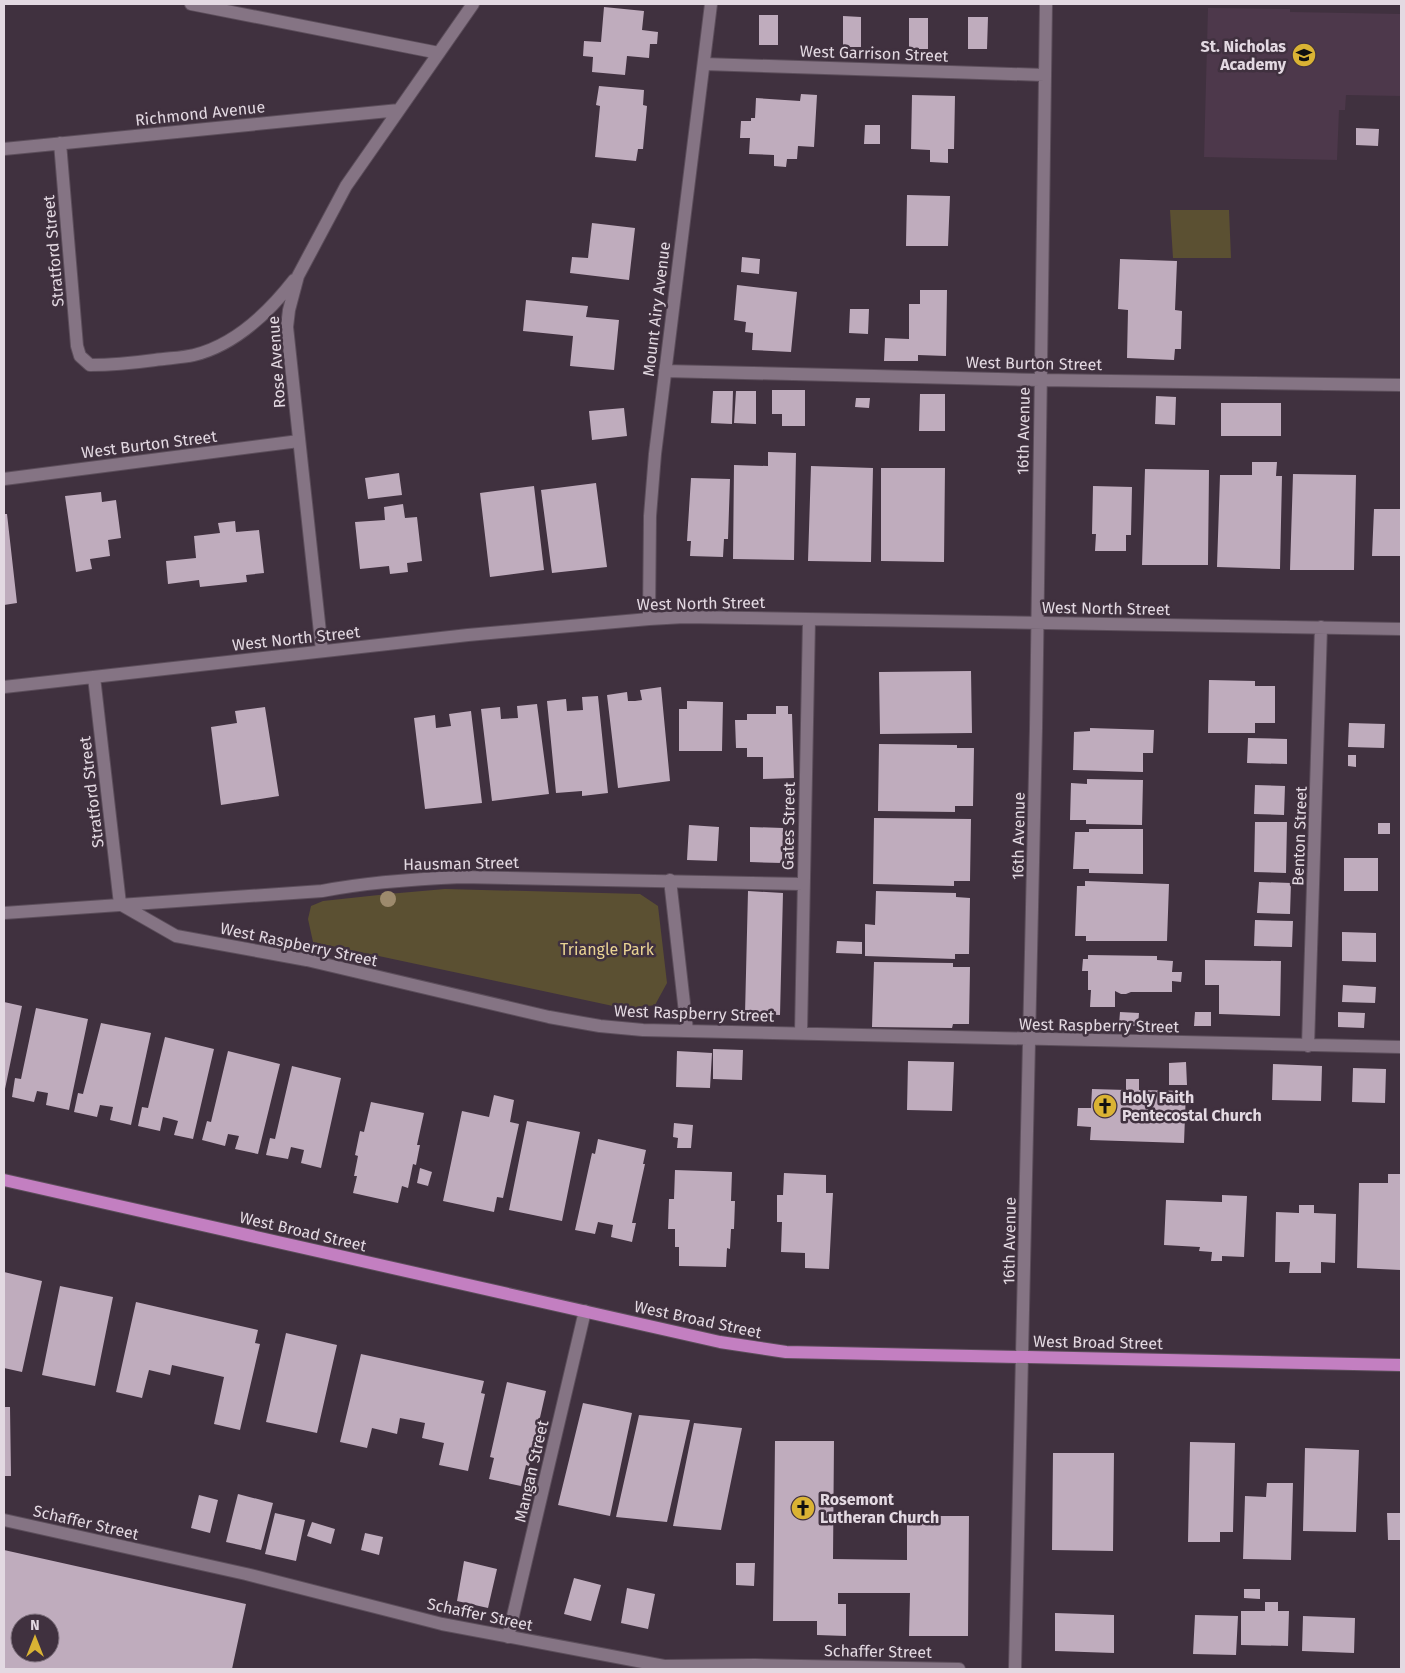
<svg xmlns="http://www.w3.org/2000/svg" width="1405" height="1673" viewBox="0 0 1405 1673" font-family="'Fira Sans',sans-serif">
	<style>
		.built { fill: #4d384b }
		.green { fill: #5b5032 }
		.building { fill: #bfacbd; fill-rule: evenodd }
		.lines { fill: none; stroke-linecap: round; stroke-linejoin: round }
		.minor-casing { stroke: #5c4e5b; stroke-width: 14 }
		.major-casing { stroke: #5c4e5b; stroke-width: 14 }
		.minor { stroke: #857484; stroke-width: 12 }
		.major { stroke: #c37fc1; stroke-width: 12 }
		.tree { fill: #9d8a6d }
		.labels { text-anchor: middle; stroke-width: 5; stroke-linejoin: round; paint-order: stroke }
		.poi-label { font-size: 16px; font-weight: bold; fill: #e3d9e2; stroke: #40313f; text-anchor: start }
		.street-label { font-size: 16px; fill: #e3d9e2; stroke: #40313f }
		.park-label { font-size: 16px; fill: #e9d393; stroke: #40313f }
	</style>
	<rect width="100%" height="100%" fill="#40313f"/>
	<path class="built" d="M1208 8 1290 9V12L1401 14V96L1346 95 1345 110H1339L1337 160 1204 157Z"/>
	<path class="green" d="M1170 210H1229L1231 258H1173Z
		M445 889 640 894 658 906 667 983 655 1005 627 1009 313 942 308 919 311 906 323 901 388 894Z"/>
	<path class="building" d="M604 7 644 11 642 30 658 32 657 44H650L649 58 627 56 625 75 592 72 593 57 583 56 584 41 601 42Z
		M759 15H778V45H759Z
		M843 16 861 17V47H843Z
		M968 17H988L987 49H968Z
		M909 18H928V49H909Z
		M599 86 644 90 643 105 647 106 643 149H638L636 161 595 157 600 106 596 105Z
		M801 94 817 95 814 147 798 146 797 159H787L786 167 774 166V155L749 154 750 138H740L741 121H751V118H755L756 98 800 101Z
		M912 95 955 96 954 149H948V163L930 162V150L911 149Z
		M865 125H880V144H864Z
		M1356 128 1379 129 1378 146 1356 145Z
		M907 195 950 196 948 246H906Z
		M592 223 635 228 629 280 570 273 572 257 588 258Z
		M742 257 760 259 759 274 741 272Z
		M1120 259 1177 261 1175 310 1182 311 1181 349H1175L1174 360 1127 358 1128 310 1118 309Z
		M737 285 797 292 791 352 752 350 753 333 745 332 746 322 734 320Z
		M920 290H947L946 356 918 355V361H884L885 338 909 339V304H920Z
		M526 300 588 306 586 317 619 320 614 370 570 366 573 336 523 331Z
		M850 309H869L868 334 849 333Z
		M772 390H805V426H782V414H772Z
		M713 391H733L732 424 711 423Z
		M736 391H756V424L734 423Z
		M920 394H945V431H919Z
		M1156 396 1176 397 1175 425 1155 424Z
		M856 398H870L869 408 855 407Z
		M1221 403H1281V436H1221Z
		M624 408 627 436 592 440 589 411Z
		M768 452 796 453 794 560 733 559 734 465 768 466Z
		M1252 462H1277L1276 476H1282L1280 569 1217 567 1220 475H1252Z
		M811 466 873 468 871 562 808 561Z
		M881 468H945L944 562 881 561Z
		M1145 469 1209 470 1208 565H1142Z
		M399 473 402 495 368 499 365 478Z
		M1293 474 1356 475 1354 570H1290Z
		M691 478 730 479 728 539H724L723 557 690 556 691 541H687Z
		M596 483 607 567 552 573 541 490Z
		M534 486 544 570 490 577 480 493Z
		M1093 486 1132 487 1131 535H1126V551H1095L1096 534H1092Z
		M101 492 102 502 116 500 121 538 108 540 110 556 90 559 92 569 76 572 65 496Z
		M403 504 405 518 417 517 422 561 407 563 408 572 390 574 389 566 360 569 355 522 385 520 384 507Z
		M1374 509H1401V556H1372Z
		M4 514H7L17 603 4 605Z
		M235 521 236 532 259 530 264 573 246 575 247 582 200 587 199 580 168 584 166 561 196 558 194 536 220 533 218 523Z
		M971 671 972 733 880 734 879 672Z
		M1209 680 1255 681V686H1275V723H1255V733H1208Z
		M661 687 670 781 618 788 607 695 627 692 628 701H635L642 700 640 690Z
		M598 696 608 793 582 796V791L556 793 547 701 566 699 567 711 583 710 582 697Z
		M687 701 723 702 722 751H679V709H687Z
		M537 704 549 794 492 801 481 709 500 707 501 719 518 718 517 706Z
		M776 706H788V714H792L794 778 763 779V757H747V748H736L735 720H747V714H776Z
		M265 707 279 796 221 805 211 727 237 723 235 711Z
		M471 711 482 803 425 809 414 718 435 715 436 728 451 726 449 714Z
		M1349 723 1385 724 1384 748 1348 747Z
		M1090 728 1154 730 1153 753H1143V772L1073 770 1074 732 1090 731Z
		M1248 738 1287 739V764L1247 763Z
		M879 744 957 745V748H974L973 806H955V812L878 811Z
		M1348 755H1356V767L1348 766Z
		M1087 779 1143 780 1142 825 1086 824V820H1070L1071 783 1087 784Z
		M1255 785 1285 786 1284 815 1254 814Z
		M874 818 971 819 970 881H954V886L873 884Z
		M1255 822H1287L1286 873 1254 872Z
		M1378 823H1390V834H1378Z
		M689 825 719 827 717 861 687 860Z
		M750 827 783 828 782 863 750 862Z
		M1089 829H1143V874L1089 873V869H1073L1075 832H1089Z
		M1344 858H1378V891H1344Z
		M1085 881 1169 884 1167 941H1086V936H1075L1077 886H1085Z
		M1259 882 1291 883 1290 914 1257 913Z
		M748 891 783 893 780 1015 745 1014Z
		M876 891 956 893V897L970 898 969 954H955V959L865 956V924L875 925Z
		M1255 920 1293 921 1292 947 1254 946Z
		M1342 932 1376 933V962L1342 961Z
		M837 941 862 942V954L836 953Z
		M1088 955 1157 956V960L1173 961 1172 972H1182L1181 982 1172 981V992H1131L1126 994H1121L1115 991V1007H1090L1091 990H1088V971H1082L1083 959H1088Z
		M1205 960 1281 961 1280 1016 1219 1014V985H1205Z
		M874 962 953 963V967H970L969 1024H953L952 1028 872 1027Z
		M1343 985 1376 987 1375 1003 1342 1002Z
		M4 1002 22 1006 5 1089H4Z
		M36 1008 88 1019 69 1110 46 1105 48 1093 37 1091 34 1102 12 1097 15 1078 21 1079Z
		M1120 1012 1139 1013 1138 1026 1119 1025Z
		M1195 1012H1211V1026H1194Z
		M1338 1012 1365 1013 1364 1028 1338 1027Z
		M101 1023 151 1033 131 1125 110 1120 113 1107 100 1105 97 1117 74 1112 78 1093 83 1094Z
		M165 1037 214 1049 193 1139 174 1135 178 1121 171 1119 163 1117 160 1131 138 1126 142 1107 148 1108Z
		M713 1049 743 1050 742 1080 713 1079Z
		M228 1051 280 1064 258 1154 235 1149 239 1136 228 1134 225 1146 202 1140 207 1121 211 1122Z
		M677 1051 712 1053 710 1088 676 1087Z
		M908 1061 954 1062 952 1111 907 1110Z
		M1186 1062 1187 1085H1169V1063Z
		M1273 1064 1322 1066 1321 1101 1272 1100Z
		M292 1066 341 1078 321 1168 301 1163 304 1150 291 1147 288 1159 266 1155 270 1138 275 1139Z
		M1353 1068 1386 1069 1385 1103 1352 1102Z
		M1126 1079H1139V1090L1186 1091 1184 1143 1090 1140 1091 1127 1077 1126 1078 1108H1091L1092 1089 1126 1090Z
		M494 1095 514 1100 510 1122 519 1124 503 1198 497 1197 494 1212 443 1201 462 1111 489 1117Z
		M371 1102 424 1113 417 1145H420L416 1165 413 1164 408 1188 402 1186 398 1203 353 1193 357 1176H354L358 1156 355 1155 360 1131 364 1132Z
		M527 1121 580 1132 562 1221 509 1210Z
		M674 1123 693 1125 691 1148H677L678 1138 673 1137Z
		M598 1139 646 1150 643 1164H645L632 1223H636L632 1242 611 1237 613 1225 598 1222 595 1234 575 1230 592 1153 595 1154Z
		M420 1168 432 1172 428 1186 417 1183Z
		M675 1170 732 1172 731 1201H735L734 1229H731L730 1249 727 1248 726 1267 679 1266V1247H675V1229H668L669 1199H674Z
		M784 1173 826 1175V1193H833L829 1269 805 1268V1253L781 1252 782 1222H777V1195H783Z
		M1388 1174H1401V1270L1357 1268 1359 1183H1388Z
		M1222 1195 1247 1196 1244 1257 1222 1256V1261H1211L1212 1252 1199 1251 1200 1247 1164 1245 1166 1200 1222 1202Z
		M1299 1205H1314V1213L1336 1214 1335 1263 1321 1262V1273H1289L1290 1262H1275L1276 1212 1299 1213Z
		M4 1272 42 1281 22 1372 4 1368Z
		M60 1286 113 1297 95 1386 42 1375Z
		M136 1302 258 1330 255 1343 260 1344 240 1430 214 1424 224 1377 172 1365 170 1375 149 1370 142 1398 116 1392Z
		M286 1333 337 1345 317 1433 266 1422Z
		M361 1354 484 1381 481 1393 485 1394 468 1471 439 1465 444 1443 422 1438 425 1423 400 1418 397 1434 372 1428 367 1448 340 1442Z
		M507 1382 546 1391 529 1466 526 1465 521 1486 489 1479 494 1458 490 1457Z
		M583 1403 632 1413 610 1516 558 1505Z
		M4 1407H10L11 1476H4Z
		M639 1415 690 1420 667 1522 616 1517Z
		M694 1423 742 1428 721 1530 673 1526Z
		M775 1441H834L833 1559 907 1560V1516H969L968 1636H909L910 1593H838V1604H846V1636L817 1635V1621H773Z
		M1190 1442 1235 1443 1233 1532H1220V1542H1188Z
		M1305 1448 1359 1450 1356 1532 1303 1531Z
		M1053 1453H1114L1113 1551 1052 1550Z
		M1267 1483H1293L1291 1560 1243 1559 1245 1496 1266 1497Z
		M238 1494 273 1503 261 1550 226 1542Z
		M199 1495 218 1500 210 1533 191 1528Z
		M275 1513 305 1520 296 1561 265 1554Z
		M1387 1513H1401V1540H1388Z
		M312 1522 335 1529 331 1544 307 1536Z
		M365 1533 383 1537 379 1555 361 1550Z
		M4 1550 246 1604 232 1669H4ZM20 1623H50V1653H20Z
		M464 1561 497 1569 488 1608 457 1601Z
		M736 1563H755L754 1586 736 1585Z
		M574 1578 601 1585 591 1621 564 1614Z
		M627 1588 655 1594 648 1629 621 1623Z
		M1244 1589H1260V1599L1244 1598Z
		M1265 1602H1278V1611H1289L1288 1646 1241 1645V1611H1265Z
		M1055 1613 1114 1615V1653L1055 1651Z
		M1195 1615 1238 1616 1236 1655 1193 1654Z
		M1303 1616 1355 1618 1354 1653 1302 1651Z"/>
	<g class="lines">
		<g class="minor-casing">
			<path id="minor" d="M191 4 439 53
				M704 64 1044 75
				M60 143 77 346 80 356 90 365C112 365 133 363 155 360 168 358 181 358 194 355 235 345 269 312 294 280
				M4 149 399 110
				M665 371 1040 380 1401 385
				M4 479 299 441
				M649 619 650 516 655 454 711 4
				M322 651 287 327 289 310 298 276 346 186 473 4
				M94 677 120 904
				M4 687 468 635 649 619 684 617 1401 629
				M670 880 687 1030
				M120 904 176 936 307 960 549 1017 600 1026 643 1030 1401 1047
				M4 913 322 891C368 882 414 879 462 877L803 884
				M801 1033 809 620
				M1308 1046 1321 627
				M4 1520 246 1574 442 1624 664 1666 755 1665 959 1669
				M508 1637 585 1311
				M1015 1669 1036 728 1046 4"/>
		</g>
		<g class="major-casing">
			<path id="major" d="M4 1180 720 1342 786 1352 1401 1365"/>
		</g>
		<use href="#minor" class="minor"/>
		<use href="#major" class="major"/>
	</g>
	<circle class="tree" cx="388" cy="899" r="8"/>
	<defs>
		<g id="school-disc" transform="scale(1.25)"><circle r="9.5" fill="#dab334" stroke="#40313f"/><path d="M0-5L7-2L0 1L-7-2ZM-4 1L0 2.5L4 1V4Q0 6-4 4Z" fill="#111"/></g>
		<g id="church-disc" transform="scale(1.25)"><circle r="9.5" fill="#dab334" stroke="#40313f"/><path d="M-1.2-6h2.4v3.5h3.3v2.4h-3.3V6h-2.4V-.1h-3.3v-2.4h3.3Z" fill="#111"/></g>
	</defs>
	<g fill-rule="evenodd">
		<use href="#school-disc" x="1304" y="55"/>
		<use href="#church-disc" x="1105" y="1106"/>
		<use href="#church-disc" x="803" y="1508"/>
	</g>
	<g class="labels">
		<g class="poi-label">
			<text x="1286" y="52" text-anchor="end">St. Nicholas<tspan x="1286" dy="18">Academy</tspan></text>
			<text x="1122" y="1103">Holy Faith<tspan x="1122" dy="18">Pentecostal Church</tspan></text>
			<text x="820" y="1505">Rosemont<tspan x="820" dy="18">Lutheran Church</tspan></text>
		</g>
		<g class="street-label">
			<text transform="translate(874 53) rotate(2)" y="6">West Garrison Street</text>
			<text transform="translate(200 113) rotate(-6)" y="6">Richmond Avenue</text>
			<text transform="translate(53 251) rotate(-95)" y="6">Stratford Street</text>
			<text transform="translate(656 309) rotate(-83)" y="6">Mount Airy Avenue</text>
			<text transform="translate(276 362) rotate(-94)" y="6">Rose Avenue</text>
			<text transform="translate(1034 363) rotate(1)" y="6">West Burton Street</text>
			<text transform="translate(1023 431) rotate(-89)" y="6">16th Avenue</text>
			<text transform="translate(149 444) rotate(-7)" y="6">West Burton Street</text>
			<text transform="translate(701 603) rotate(-1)" y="6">West North Street</text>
			<text transform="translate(1106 608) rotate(1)" y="6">West North Street</text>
			<text transform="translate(296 638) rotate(-6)" y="6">West North Street</text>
			<text transform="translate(91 792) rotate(-97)" y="6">Stratford Street</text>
			<text transform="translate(788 826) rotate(-89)" y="6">Gates Street</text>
			<text transform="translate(1018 836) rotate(-89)" y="6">16th Avenue</text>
			<text transform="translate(1299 836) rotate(-88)" y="6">Benton Street</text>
			<text transform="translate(461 863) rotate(-1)" y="6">Hausman Street</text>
			<text transform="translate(299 944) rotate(12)" y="6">West Raspberry Street</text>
			<text transform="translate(694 1013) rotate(2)" y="6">West Raspberry Street</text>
			<text transform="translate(1099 1025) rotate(1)" y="6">West Raspberry Street</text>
			<text transform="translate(303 1231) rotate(13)" y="6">West Broad Street</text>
			<text transform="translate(1009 1241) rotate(-89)" y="6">16th Avenue</text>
			<text transform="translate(698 1319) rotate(12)" y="6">West Broad Street</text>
			<text transform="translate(1098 1342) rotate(1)" y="6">West Broad Street</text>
			<text transform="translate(531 1471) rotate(-77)" y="6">Mangan Street</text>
			<text transform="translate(86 1522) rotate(13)" y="6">Schaffer Street</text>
			<text transform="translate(480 1614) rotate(12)" y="6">Schaffer Street</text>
			<text transform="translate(878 1651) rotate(1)" y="6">Schaffer Street</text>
		</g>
		<g class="park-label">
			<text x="607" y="955">Triangle Park</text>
		</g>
	</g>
	<rect width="1405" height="1673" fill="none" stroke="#e3d9e2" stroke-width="10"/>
	<g transform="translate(35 1638)"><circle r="24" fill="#40313f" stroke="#817480"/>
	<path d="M0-4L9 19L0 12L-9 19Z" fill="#dab334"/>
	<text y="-8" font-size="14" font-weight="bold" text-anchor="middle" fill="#e3d9e2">N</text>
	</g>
</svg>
